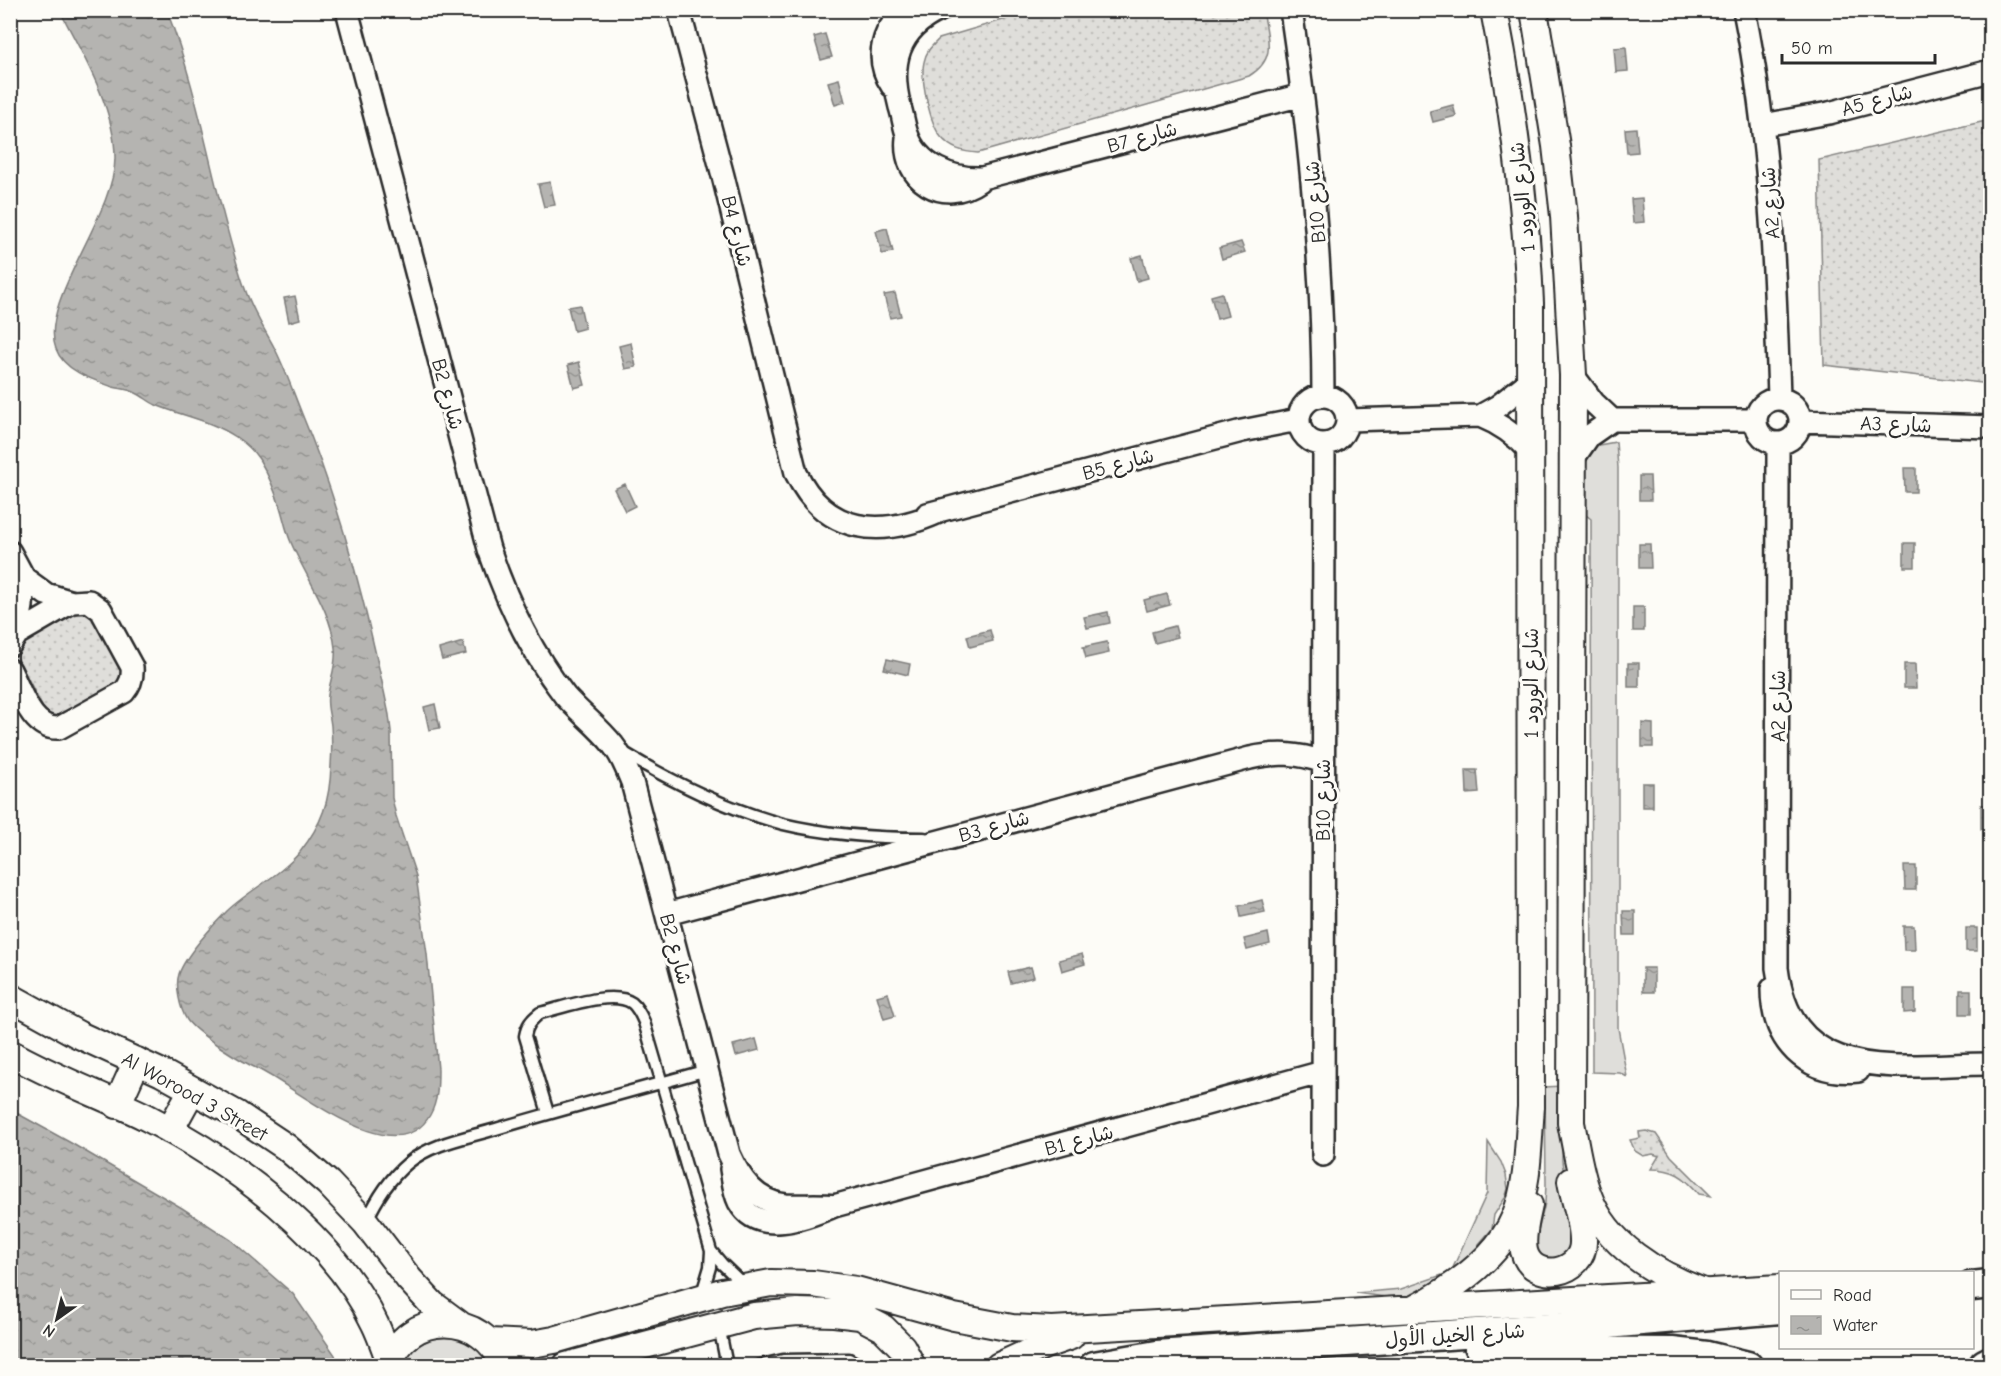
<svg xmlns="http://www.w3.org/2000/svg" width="2001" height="1376" viewBox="0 0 2001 1376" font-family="'Comic Neue','Playpen Sans Arabic',sans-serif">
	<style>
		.grass { fill: url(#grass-dots); stroke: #858482; stroke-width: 1.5 }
		.garden { fill: #dfdeda; stroke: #858482; stroke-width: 1.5 }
		.water { fill: url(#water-ripples); stroke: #7e7d7b; stroke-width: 1.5 }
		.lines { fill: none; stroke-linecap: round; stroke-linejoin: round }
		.service-casing { stroke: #2b2b2b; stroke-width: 15 }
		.minor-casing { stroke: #2b2b2b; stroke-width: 26 }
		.tertiary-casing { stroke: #2b2b2b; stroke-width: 30 }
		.secondary-casing { stroke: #2b2b2b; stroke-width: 33 }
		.primary-casing { stroke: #2b2b2b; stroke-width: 38 }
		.service { stroke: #fdfcf7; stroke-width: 10 }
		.minor { stroke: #fdfcf7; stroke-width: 21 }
		.tertiary { stroke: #fdfcf7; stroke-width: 26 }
		.secondary { stroke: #fdfcf7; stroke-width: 28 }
		.primary { stroke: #fdfcf7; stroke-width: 33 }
		.labels { text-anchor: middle; stroke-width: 6; stroke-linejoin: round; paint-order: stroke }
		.street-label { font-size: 20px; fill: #2b2b2b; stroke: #fdfcf7 }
	</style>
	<defs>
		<pattern id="grass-dots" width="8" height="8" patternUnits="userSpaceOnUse" patternTransform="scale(1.5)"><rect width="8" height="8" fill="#dfdeda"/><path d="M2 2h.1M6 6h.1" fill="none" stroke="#c0bfbb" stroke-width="1.8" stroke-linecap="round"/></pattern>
		<pattern id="water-ripples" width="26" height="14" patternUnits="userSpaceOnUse" patternTransform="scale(1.5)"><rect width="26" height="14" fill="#b5b4b1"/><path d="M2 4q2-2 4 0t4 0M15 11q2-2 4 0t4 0" fill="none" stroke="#939390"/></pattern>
	</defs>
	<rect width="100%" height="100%" fill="#fdfcf7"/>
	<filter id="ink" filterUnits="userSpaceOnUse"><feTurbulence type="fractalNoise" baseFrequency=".0167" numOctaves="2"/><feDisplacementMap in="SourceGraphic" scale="12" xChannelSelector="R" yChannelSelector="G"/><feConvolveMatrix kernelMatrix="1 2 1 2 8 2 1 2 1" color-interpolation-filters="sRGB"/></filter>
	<g filter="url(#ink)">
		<path class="grass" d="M1037 10 1263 11C1268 39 1277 59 1249 76L978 153C963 152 951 149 941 137 930 124 920 78 924 62 926 51 932 46 939 39Z
			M1990 120V384L1824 365 1819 160Z
			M74 610 89 612 94 619 122 668 120 683 63 717C53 718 49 716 43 708L15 653 17 644Z
			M1646 1131 1656 1134 1671 1156 1711 1196 1699 1194C1684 1176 1674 1169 1651 1169L1659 1156 1653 1154 1643 1156 1635 1151 1630 1140 1640 1138 1639 1132Z"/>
		<path class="garden" d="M1616 442 1618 468V1028L1627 1077 1620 1073 1592 1072 1591 519 1585 514 1584 467 1593 446Z
			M1562 1086V1161L1569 1210 1577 1252 1543 1263 1534 1248 1545 1203 1546 1185 1545 1087Z
			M1488 1142 1501 1162 1506 1175 1508 1189 1505 1198 1494 1215 1492 1229 1479 1244 1471 1261 1414 1298H1393L1356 1293 1401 1289 1451 1272 1487 1193Z
			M445 1335C467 1338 481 1345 491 1366H403C410 1347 426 1339 445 1335Z"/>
		<path class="water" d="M60 11H167C202 100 213 195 244 286 251 308 263 327 274 347 285 368 293 392 302 414 342 510 368 613 389 715L391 731 392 798 396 816 416 876 427 954 438 1069C438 1085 438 1101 430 1115 396 1175 296 1087 258 1069 241 1061 197 1034 187 1020 180 1009 175 986 179 974 185 956 213 925 227 911 249 890 280 876 300 852 322 824 330 801 331 765 332 752 332 739 331 726 330 715 326 705 328 695 330 679 337 665 335 648 331 609 304 575 290 540 286 530 284 520 281 510 276 493 268 474 259 459 253 450 245 443 236 437 213 421 182 416 156 405 149 402 143 396 136 393 129 389 121 389 113 387 93 380 64 371 56 349 38 303 116 213 115 157 115 108 82 53 60 11Z
			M825 34 832 57 821 60 814 37Z
			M1626 47 1628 71 1616 72 1614 48Z
			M839 79 845 102 835 105 828 82Z
			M1453 105 1456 116 1433 122 1430 111Z
			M1636 128 1638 152 1627 153 1625 129Z
			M550 182 555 205 544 207 538 184Z
			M1642 198 1644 222 1633 223 1631 199Z
			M887 228 893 252 882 254 876 231Z
			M1241 242 1245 252 1222 259 1219 248Z
			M1142 255 1148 278 1137 281 1131 258Z
			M895 293 901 316 890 318 884 295Z
			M1222 293 1228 316 1217 319 1211 296Z
			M295 296 300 319 289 322 284 298Z
			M580 305 585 328 574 331 568 307Z
			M631 343 636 367 625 369 619 346Z
			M579 362 585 385 574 388 568 365Z
			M1904 468H1916V492H1905Z
			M1639 476H1650L1651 500H1639Z
			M625 484 635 506 625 511 614 489Z
			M1904 543H1915V567H1904Z
			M1639 544H1650L1651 568H1639Z
			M1167 594 1170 605 1147 611 1144 600Z
			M1633 607H1644V631H1633Z
			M1108 612 1110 623 1087 628 1084 617Z
			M1175 626 1178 637 1155 643 1152 632Z
			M990 630 993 641 970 647 967 636Z
			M463 642 466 654 442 660 439 649Z
			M1107 642 1109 653 1086 658 1083 647Z
			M887 659 910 664 908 675 884 669Z
			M1628 663H1639V687H1628Z
			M1904 664H1915L1916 688H1904Z
			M435 704 440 728 429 730 424 707Z
			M1642 723 1653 724V747H1642Z
			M1466 770H1477L1479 793 1467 794Z
			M1642 783H1653V807H1642Z
			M1981 805H1990V829H1981Z
			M1904 866H1916V890H1905Z
			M1262 900 1265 912 1241 917 1239 906Z
			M1623 911H1635V935H1624Z
			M1903 926H1914L1915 950H1904Z
			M1966 928H1977V951H1966Z
			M1268 933 1270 944 1247 950 1244 939Z
			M1082 954 1085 964 1062 971 1059 960Z
			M1031 967 1034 977 1011 983 1008 972Z
			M1643 968H1654V992H1643Z
			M1904 989H1915V1012L1904 1013Z
			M1960 990H1971V1014H1960Z
			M888 993 895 1016 884 1019 877 996Z
			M756 1039 759 1050 736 1056 733 1045Z
			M11 1110 71 1143 182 1208 231 1240 293 1294 335 1355 339 1365H11Z"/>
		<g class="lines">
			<g class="service-casing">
				<path id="service" d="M621 751C672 782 726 809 783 824 829 835 878 838 924 838
					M548 1113 525 1036C527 1025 531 1020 540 1013 562 1008 613 989 632 1003 638 1008 641 1015 644 1022L711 1251 710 1267 701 1297
					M366 1222C376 1200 389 1179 408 1163 432 1143 466 1138 496 1129 566 1108 637 1090 707 1070
					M711 1251 722 1264 744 1285
					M719 1326 727 1366
					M757 1366 783 1360 849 1359 861 1366"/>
			</g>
			<g class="minor-casing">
				<path id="minor" d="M347 10 489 549C507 602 530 651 565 696 580 713 599 727 613 745 622 756 627 770 632 782L729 1154C740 1179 756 1202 786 1205 802 1206 818 1204 834 1206
					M679 10 723 176 796 473C826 535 882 538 939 512
					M940 10C897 29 889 65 900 107 903 116 904 126 907 134 918 166 951 179 982 178L1302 95
					M1291 10C1310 139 1323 266 1323 396
					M1744 10C1770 138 1775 268 1779 398
					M892 86C874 59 881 25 911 10
					M1763 125 1829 113 1990 71
					M907 138C902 181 944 206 979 181
					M1573 375 1594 403 1612 420
					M1299 420a24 24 0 1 1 48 0a24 24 0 1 1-48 0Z
					M1756 421a22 22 0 1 1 44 0a22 22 0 1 1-44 0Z
					M1480 416C1500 424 1515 434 1530 451
					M1348 420 1480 416 1498 406 1531 380
					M1801 421 1990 427
					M1778 444 1777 968C1792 1089 1902 1064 1990 1064
					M1573 459 1589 436 1612 420H1756
					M927 514 1242 431 1298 420
					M10 552 24 578 46 594 72 602
					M17 634 22 606 24 578
					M10 645 17 634 72 602 89 601 101 610 132 667C133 677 131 684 124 692L59 728C31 730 21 691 10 670
					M667 914 1250 758C1277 752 1298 753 1323 762
					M1772 989C1772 1041 1806 1076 1858 1071
					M1323 1155 1324 445
					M731 1169C733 1180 734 1192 739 1202 758 1237 806 1218 834 1206L1323 1072"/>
			</g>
			<g class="tertiary-casing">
				<path id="tertiary" d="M1534 10 1556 146 1564 216 1573 375 1571 1123C1576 1146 1579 1172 1588 1195 1606 1245 1657 1275 1704 1292
					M10 997 79 1035 162 1073 238 1115 286 1147 328 1183 366 1223 409 1279 432 1304 459 1324
					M10 1053C54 1078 101 1095 146 1117 231 1160 334 1236 375 1324 381 1336 385 1349 390 1362
					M117 1105 137 1061
					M170 1130 192 1090
					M1529 1205C1526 1220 1521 1236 1524 1251 1532 1284 1585 1275 1583 1240 1583 1221 1574 1200 1571 1181
					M1414 1309C1452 1289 1498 1258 1515 1217 1529 1183 1528 1143 1531 1107L1530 303C1526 204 1513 107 1494 10
					M490 1342 532 1344 554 1340 722 1292 771 1283 813 1284 856 1290 954 1317 1012 1328 1052 1330 1780 1288
					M389 1366C405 1308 485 1311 504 1366
					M566 1366 754 1316 798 1312 834 1313 860 1316 883 1328 902 1347 912 1366
					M999 1366 1045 1345 1071 1336"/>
			</g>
			<g class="secondary-casing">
				<path id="secondary" d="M1972 1286 1990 1284
					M1479 1346 1517 1351 1672 1352 1707 1356 1748 1366
					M1094 1366 1157 1355 1607 1324 1780 1309"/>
			</g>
			<g class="primary-casing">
				<path id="primary" d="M1986 1366 1990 1364"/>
			</g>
			<use href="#service" class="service"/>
			<use href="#minor" class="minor"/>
			<use href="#tertiary" class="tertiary"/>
			<use href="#secondary" class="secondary"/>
			<use href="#primary" class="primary"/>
		</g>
	</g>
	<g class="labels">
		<g class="street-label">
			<text transform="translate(1877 100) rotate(-15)" y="7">A5 شارع</text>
			<text transform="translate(1142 137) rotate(-15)" y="7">B7 شارع</text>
			<text transform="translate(1522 197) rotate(-96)" y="7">شارع الورود 1</text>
			<text transform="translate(1315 202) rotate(-95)" y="7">B10 شارع</text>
			<text transform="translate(1770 203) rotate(-94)" y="7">A2 شارع</text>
			<text transform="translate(737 231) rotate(76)" y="7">B4 شارع</text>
			<text transform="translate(448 394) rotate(75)" y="7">B2 شارع</text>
			<text transform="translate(1896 424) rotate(2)" y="7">A3 شارع</text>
			<text transform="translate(1118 464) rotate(-15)" y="7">B5 شارع</text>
			<text transform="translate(1531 683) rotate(-90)" y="7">شارع الورود 1</text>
			<text transform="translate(1778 706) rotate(-90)" y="7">A2 شارع</text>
			<text transform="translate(1323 800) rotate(-90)" y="7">B10 شارع</text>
			<text transform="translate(994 826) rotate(-15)" y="7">B3 شارع</text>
			<text transform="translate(676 949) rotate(75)" y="7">B2 شارع</text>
			<text transform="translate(195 1096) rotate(29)" y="7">Al Worood 3 Street</text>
			<text transform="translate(1079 1140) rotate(-15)" y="7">B1 شارع</text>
			<text transform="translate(1455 1335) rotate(-4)" y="7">شارع الخيل الأول</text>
		</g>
	</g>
	<rect width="2001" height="1376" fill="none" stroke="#fdfcf7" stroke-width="36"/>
	<rect x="18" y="18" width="1965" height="1340" fill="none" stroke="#2b2b2b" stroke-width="2" filter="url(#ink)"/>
	<rect x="1779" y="1271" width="195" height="78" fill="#fdfcf7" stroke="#a9a8a5" stroke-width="1.5"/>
	<rect x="1791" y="1290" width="30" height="9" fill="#fdfcf7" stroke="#a9a8a5" stroke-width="1.5"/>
	<text x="1833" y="1301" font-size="18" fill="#2b2b2b">Road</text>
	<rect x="1791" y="1316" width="30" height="18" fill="url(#water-ripples)" stroke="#a9a8a5" stroke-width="1.5"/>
	<text x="1833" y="1331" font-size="18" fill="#2b2b2b">Water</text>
	<g transform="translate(57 1319) rotate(214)" stroke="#fdfcf7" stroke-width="4.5" paint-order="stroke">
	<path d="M0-4.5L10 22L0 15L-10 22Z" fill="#2b2b2b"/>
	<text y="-9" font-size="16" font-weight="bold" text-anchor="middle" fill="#2b2b2b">N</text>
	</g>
	<path d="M1782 54v9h153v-9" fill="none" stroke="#2b2b2b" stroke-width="3"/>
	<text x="1791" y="54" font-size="18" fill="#2b2b2b" stroke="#fdfcf7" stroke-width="4.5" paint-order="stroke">50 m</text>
</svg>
